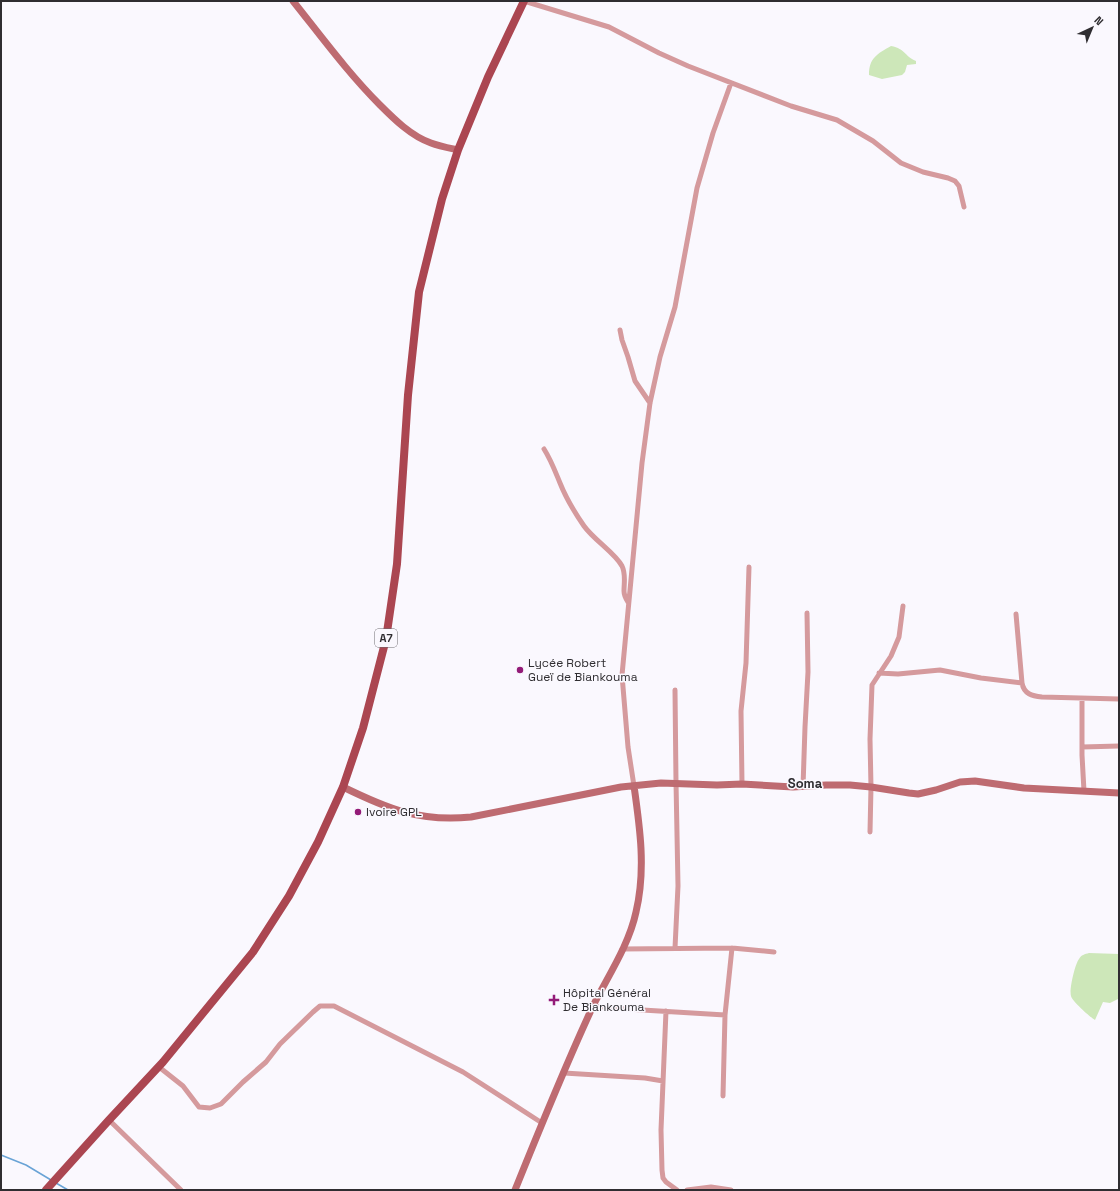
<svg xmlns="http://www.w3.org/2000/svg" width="1120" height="1191" viewBox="0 0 1120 1191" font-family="'Space Grotesk',sans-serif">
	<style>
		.green { fill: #cde7b9 }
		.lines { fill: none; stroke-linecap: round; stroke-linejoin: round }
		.stream { stroke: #69a3d6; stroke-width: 1.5 }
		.street { stroke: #d59a9d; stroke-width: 5 }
		.secondary { stroke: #be6b71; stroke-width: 7 }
		.primary { stroke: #ab4651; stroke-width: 8 }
		.poi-dot { fill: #931b78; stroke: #faf8fe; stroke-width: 1.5 }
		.labels { text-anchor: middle; stroke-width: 3; stroke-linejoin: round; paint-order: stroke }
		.shield { fill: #faf8fe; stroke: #6c6a6e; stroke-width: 1 }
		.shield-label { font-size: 11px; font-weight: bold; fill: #2f2d31 }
		.poi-label { font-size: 12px; fill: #2f2d31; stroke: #faf8fe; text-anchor: start }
		.neighbourhood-label { font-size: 13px; font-weight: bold; fill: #2f2d31; stroke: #faf8fe }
	</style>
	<rect width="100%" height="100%" fill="#faf8fe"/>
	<path class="green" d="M891 46C906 49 904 56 916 61V64L907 65 905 72 902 75 882 79 869 75C869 58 877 54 891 46Z
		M1089 953 1119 954 1118 999 1110 1003 1103 1002 1095 1020C1090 1017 1072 1001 1071 996 1069 990 1075 964 1079 959 1081 955 1085 954 1089 953Z"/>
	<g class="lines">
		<path class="stream" d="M1 1155 26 1165 51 1180
			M56 1183 68 1190"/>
		<path class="street" d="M524 1 609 27 659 53 688 66 791 106 837 120 873 141 901 163 923 172 948 178 955 181 959 186 964 207
			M620 330 622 340 628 357 635 381 650 403
			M544 449C551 460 555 471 560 483 566 498 575 513 584 526 594 540 615 553 622 566 626 574 624 582 624 591 624 595 626 599 628 602
			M1016 614 1022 683C1024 694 1032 696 1042 697L1119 699
			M879 673 898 674 940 670 981 678 1022 683
			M1082 699V755L1084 791
			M1082 747 1119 746
			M742 784 741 711 746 663 749 567
			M634 786 628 747 622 675 642 463 650 403 660 357 675 307 697 188 713 133 731 83
			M803 787 805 727 808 672 807 613
			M870 832 871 787 870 739 872 685 891 656 899 637 903 606
			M675 948 678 886 676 782 675 690
			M622 949 732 948 774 952
			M593 1006 626 1009 725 1015
			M666 1011 661 1130 662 1170 663 1178 666 1182 677 1190
			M159 1067 183 1086 199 1107 210 1108 221 1104 243 1082 266 1062 280 1044 313 1012 320 1006H334L463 1072 542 1123
			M564 1073 645 1078 663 1081
			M723 1096 725 1015 732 948
			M109 1120 181 1190
			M687 1190 711 1187 731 1190"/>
		<path class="secondary" d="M293 1C321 36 348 73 380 105 394 119 411 136 431 143 439 146 449 148 458 150
			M343 787C388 809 419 822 471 817L621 787 661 783 717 785 742 784 793 787 826 785H850L871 787 909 793 918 794 936 790 960 782 975 781 1024 788 1119 793
			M515 1190C540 1128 565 1066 593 1006 608 976 629 945 636 912 646 870 640 828 634 786"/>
		<path class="primary" d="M46 1190 109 1120 163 1062 253 952 289 896 318 842 343 787 363 728 386 639 397 564 408 395 419 292 442 199 458 150 488 77 524 1"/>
	</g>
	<g class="poi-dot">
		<circle cx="520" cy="670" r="4"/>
		<circle cx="358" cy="812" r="4"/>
		<path d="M552 994h4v4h4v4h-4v4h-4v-4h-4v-4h4z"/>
	</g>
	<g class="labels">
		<rect class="shield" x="375" y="629" width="22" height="18" rx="3"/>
		<g class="shield-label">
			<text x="386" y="642">A7</text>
		</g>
		<g class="poi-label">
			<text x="528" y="667">Lycée Robert<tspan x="528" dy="14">Gueï de Biankouma</tspan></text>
			<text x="366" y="816">Ivoire GPL</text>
			<text x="563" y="997">Hôpital Général<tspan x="563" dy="14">De Biankouma</tspan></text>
		</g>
		<g class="neighbourhood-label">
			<text x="805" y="788">Soma</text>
		</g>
	</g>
	<rect width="1120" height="1191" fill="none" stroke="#2f2d31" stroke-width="4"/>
	<g transform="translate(1092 28) rotate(44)" stroke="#faf8fe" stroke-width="3" paint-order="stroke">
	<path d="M0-3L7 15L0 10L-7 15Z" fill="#2f2d31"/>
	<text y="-6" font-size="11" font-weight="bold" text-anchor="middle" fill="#2f2d31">N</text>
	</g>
</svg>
